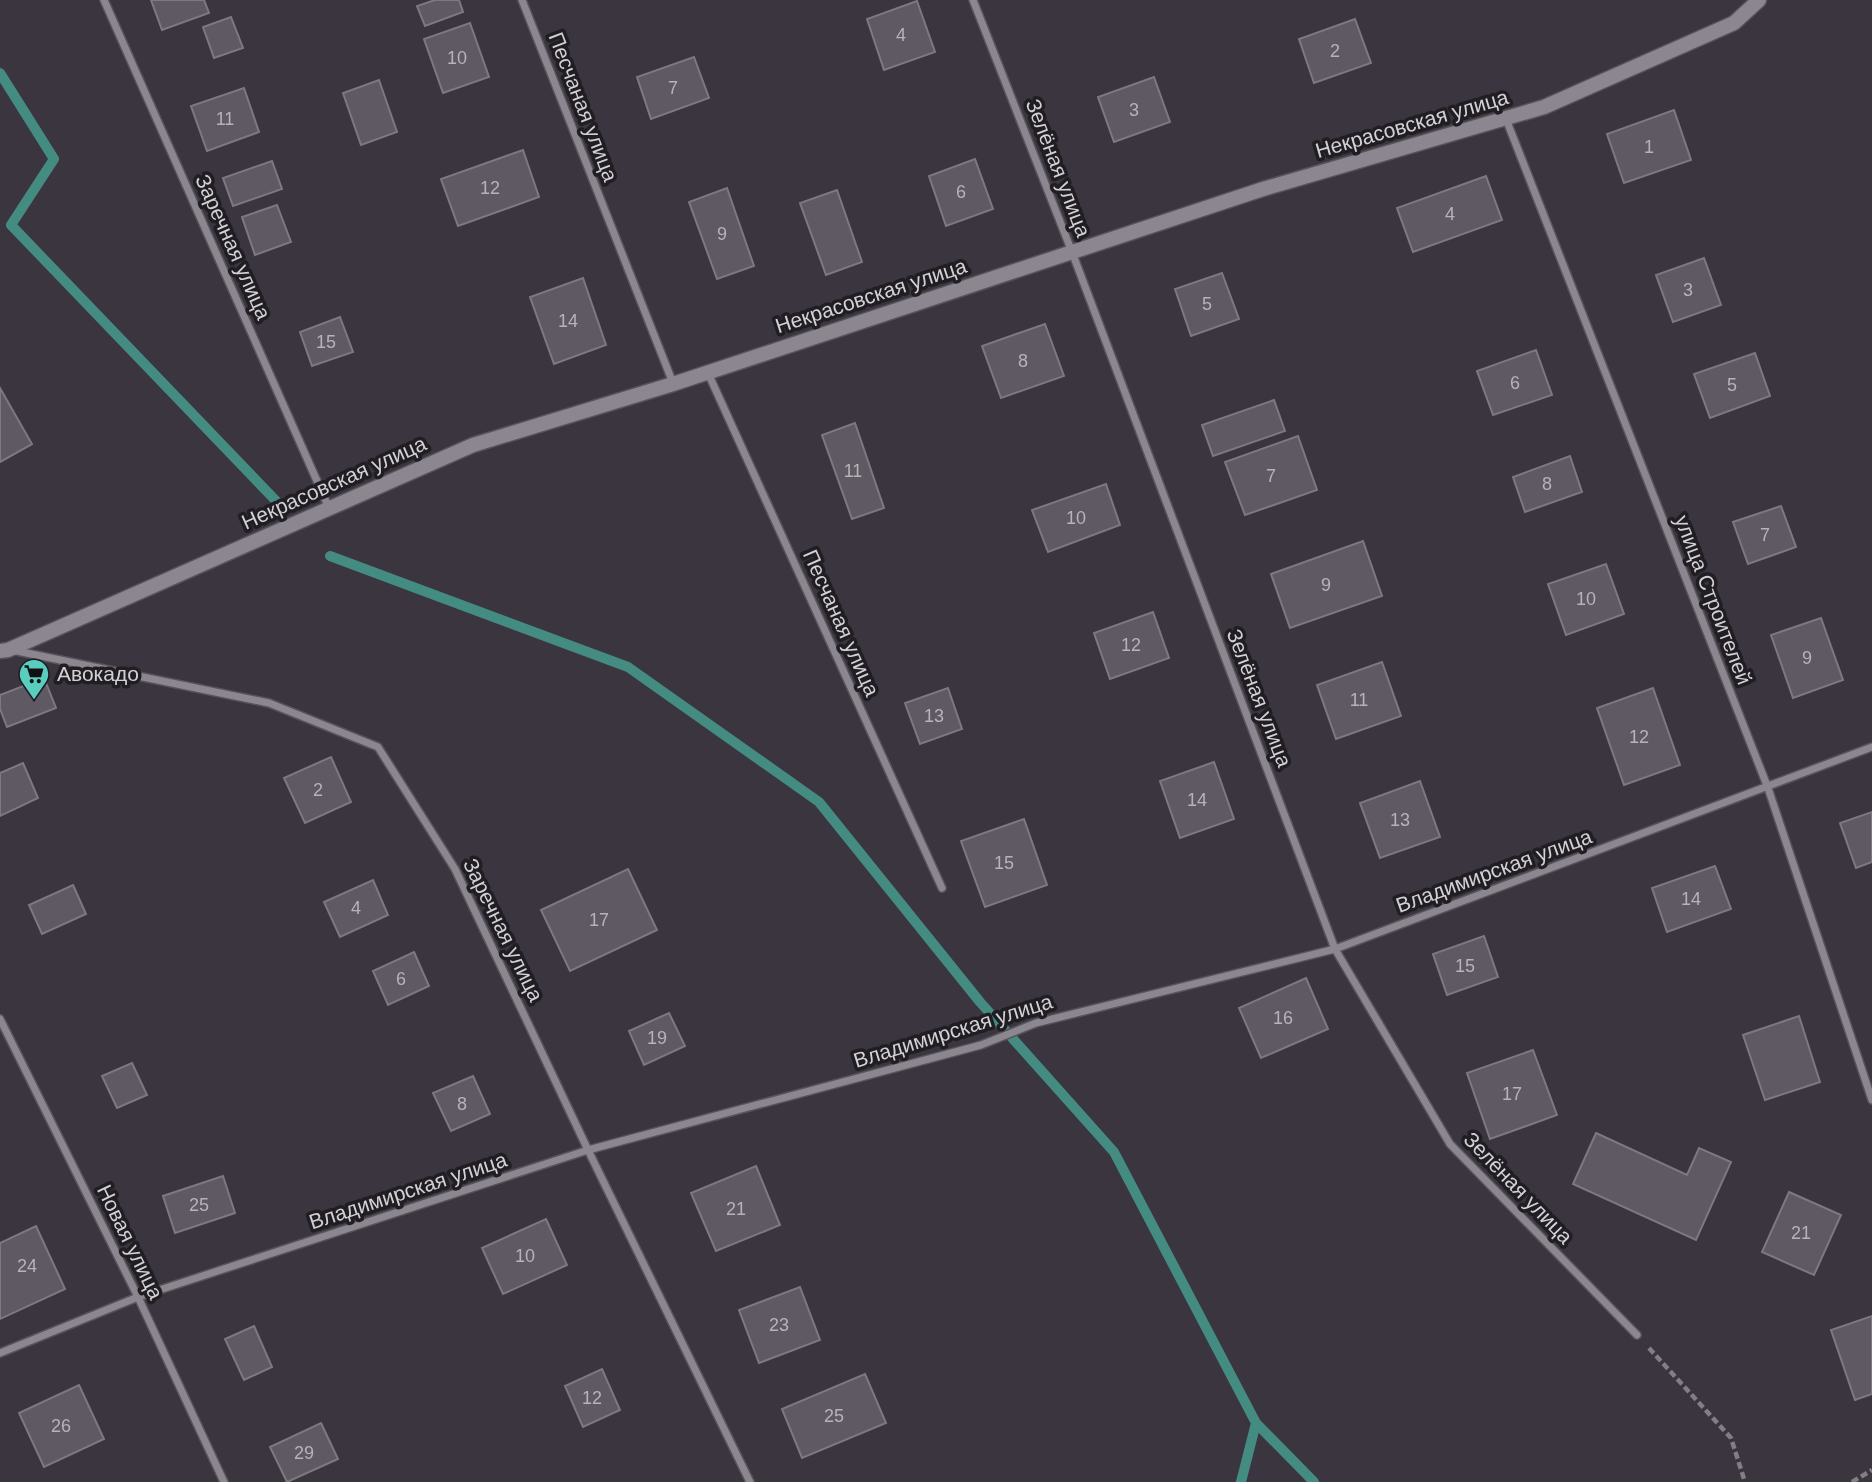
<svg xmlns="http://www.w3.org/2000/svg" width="1872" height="1482" viewBox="0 0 1872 1482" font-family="Arial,sans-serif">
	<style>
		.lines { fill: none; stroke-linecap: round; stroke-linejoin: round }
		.stream { stroke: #448c82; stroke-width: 10 }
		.building { fill: #5e5962; stroke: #7d7881; stroke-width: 2 }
		.street-casing { stroke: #575359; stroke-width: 10 }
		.secondary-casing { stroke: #575359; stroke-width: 17 }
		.path { stroke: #827e85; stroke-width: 4.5; stroke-dasharray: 7 3.5; stroke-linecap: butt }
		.street { stroke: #8b868f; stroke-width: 7 }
		.secondary { stroke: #8b868f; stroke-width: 14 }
		.labels { text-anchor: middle; stroke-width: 7; stroke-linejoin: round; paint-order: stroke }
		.number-label { font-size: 18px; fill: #b6b3b9 }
		.street-label { font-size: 21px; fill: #d4d1d6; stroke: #201e22 }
		.poi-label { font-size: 21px; fill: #d4d1d6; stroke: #201e22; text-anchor: start }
	</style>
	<rect width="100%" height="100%" fill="#3a353e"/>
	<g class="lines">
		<path class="stream" d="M0 73 54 159 11 225 279 504
			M330 556 628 667 819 802 980 1002 1114 1152 1256 1423 1314 1482
			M1241 1482 1256 1423"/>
	</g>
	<path class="building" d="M151 0H204L209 13 162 30Z
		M435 0H459L463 12 425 26 417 6Z
		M917 1 935 52 884 70 867 19Z
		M231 17 243 48 214 58 203 27Z
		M1355 19 1371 63 1314 83 1299 39Z
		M470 23 489 77 443 93 424 39Z
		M694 57 709 98 651 119 637 77Z
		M1154 77 1170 122 1114 142 1098 97Z
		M379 80 397 132 361 145 343 93Z
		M244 88 259 132 207 151 191 106Z
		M1674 110 1691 160 1624 183 1607 134Z
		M523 150 539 197 458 226 441 179Z
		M975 159 993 209 946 226 929 176Z
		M272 161 282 189 233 206 223 178Z
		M1486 176 1502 220 1413 252 1397 208Z
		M727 188 754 266 717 279 689 202Z
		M837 190 862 262 826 275 800 203Z
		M277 205 291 242 255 255 242 217Z
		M1704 258 1721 305 1673 322 1656 275Z
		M1222 273 1239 319 1191 336 1175 289Z
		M583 278 606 345 554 364 530 297Z
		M340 317 353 352 312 366 300 332Z
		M1045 324 1064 376 1001 398 982 346Z
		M1536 350 1552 395 1493 415 1477 371Z
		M1755 353 1770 396 1710 418 1694 374Z
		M0 388 32 444 0 462Z
		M1274 400 1285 431 1213 456 1202 425Z
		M855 423 884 508 852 519 822 435Z
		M1298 436 1317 490 1245 515 1225 462Z
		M1570 456 1582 492 1525 512 1513 477Z
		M1106 484 1120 525 1048 552 1032 510Z
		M1781 506 1796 547 1748 564 1733 522Z
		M1363 541 1382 596 1290 628 1271 574Z
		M1606 564 1624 614 1566 635 1548 584Z
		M1153 612 1169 658 1110 679 1094 633Z
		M1821 618 1843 680 1793 698 1771 635Z
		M1382 662 1401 716 1336 739 1317 685Z
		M44 678 56 708 7 727 0 709V695Z
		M948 688 962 729 920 744 905 703Z
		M1653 688 1680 765 1624 785 1597 708Z
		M331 757 351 802 305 823 284 778Z
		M1214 762 1234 819 1180 838 1160 781Z
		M23 763 38 798 0 816V773Z
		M1420 781 1440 837 1380 858 1360 803Z
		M1872 812V862L1856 868 1840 823Z
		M1024 819 1047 885 985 907 961 841Z
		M1715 866 1731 909 1667 932 1652 888Z
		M628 869 657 930 570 971 541 910Z
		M373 880 388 915 340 937 324 902Z
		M73 885 86 914 42 934 29 905Z
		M1484 936 1498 977 1447 995 1433 954Z
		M414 952 429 986 388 1005 373 971Z
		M1306 978 1328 1029 1261 1058 1239 1008Z
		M669 1013 685 1046 644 1065 629 1031Z
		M1799 1016 1820 1082 1765 1100 1743 1035Z
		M1533 1050 1557 1115 1490 1139 1467 1073Z
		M132 1063 147 1095 117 1108 102 1076Z
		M473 1076 490 1114 451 1131 433 1093Z
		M1596 1133 1687 1175 1699 1148 1731 1162 1696 1240 1573 1184Z
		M756 1166 780 1225 716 1251 691 1193Z
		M223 1176 235 1213 175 1233 163 1196Z
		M1789 1192 1841 1215 1814 1275 1762 1252Z
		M546 1219 567 1265 503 1294 482 1248Z
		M36 1226 65 1289 0 1319V1243Z
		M800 1287 820 1340 759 1363 739 1310Z
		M1872 1316V1394L1855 1400 1831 1330Z
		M254 1326 272 1367 244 1380 225 1339Z
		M602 1369 620 1410 583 1427 565 1386Z
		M865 1374 886 1423 802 1458 782 1409Z
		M79 1385 104 1439 44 1467 19 1413Z
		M321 1423 338 1459 287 1482 270 1447Z"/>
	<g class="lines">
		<g class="street-casing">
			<path id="street" d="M104 0 329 508
				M522 0 673 383
				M973 0 1072 252 1335 949 1450 1144 1637 1335
				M1506 119 1768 788 1872 1100
				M708 373 942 888
				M12 650 269 703 378 747 455 869 588 1150 750 1482
				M0 1019 138 1297 224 1482
				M0 1353 138 1297 588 1150 981 1045 1036 1023 1335 949 1872 747"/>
		</g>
		<g class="secondary-casing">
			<path id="secondary" d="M0 651 8 650 473 445 673 384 1263 189 1544 107 1734 23 1759 0"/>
		</g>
		<path class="path" d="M1649 1348 1731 1438 1745 1482
			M1852 1482 1872 1470"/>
		<use href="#street" class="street"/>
		<use href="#secondary" class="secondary"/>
	</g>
	<defs>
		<g id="supermarket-pin" transform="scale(1.575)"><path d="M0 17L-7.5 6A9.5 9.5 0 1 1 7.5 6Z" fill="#59cebf" stroke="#201e22"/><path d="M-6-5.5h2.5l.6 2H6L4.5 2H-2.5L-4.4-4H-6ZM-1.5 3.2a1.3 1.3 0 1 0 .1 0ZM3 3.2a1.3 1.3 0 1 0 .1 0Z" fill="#111"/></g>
	</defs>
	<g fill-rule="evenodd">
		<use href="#supermarket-pin" x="34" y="674"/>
	</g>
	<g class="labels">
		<g class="number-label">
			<text x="901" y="41">4</text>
			<text x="1335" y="57">2</text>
			<text x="457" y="64">10</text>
			<text x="673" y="94">7</text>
			<text x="1134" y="116">3</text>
			<text x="225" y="125">11</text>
			<text x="1649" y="153">1</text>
			<text x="490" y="194">12</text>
			<text x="961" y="198">6</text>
			<text x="1450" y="220">4</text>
			<text x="722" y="240">9</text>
			<text x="1688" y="296">3</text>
			<text x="1207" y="310">5</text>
			<text x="568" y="327">14</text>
			<text x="326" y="348">15</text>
			<text x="1023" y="367">8</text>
			<text x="1515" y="389">6</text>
			<text x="1732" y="391">5</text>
			<text x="853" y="477">11</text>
			<text x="1271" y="482">7</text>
			<text x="1547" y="490">8</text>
			<text x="1076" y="524">10</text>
			<text x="1765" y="541">7</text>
			<text x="1326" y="591">9</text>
			<text x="1586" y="605">10</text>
			<text x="1131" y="651">12</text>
			<text x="1807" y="664">9</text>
			<text x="1359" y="706">11</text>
			<text x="934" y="722">13</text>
			<text x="1639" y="743">12</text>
			<text x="318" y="796">2</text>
			<text x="1197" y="806">14</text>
			<text x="1400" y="826">13</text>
			<text x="1004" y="869">15</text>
			<text x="1691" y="905">14</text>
			<text x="356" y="914">4</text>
			<text x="599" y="926">17</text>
			<text x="1465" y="972">15</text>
			<text x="401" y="985">6</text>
			<text x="1283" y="1024">16</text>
			<text x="657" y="1044">19</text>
			<text x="1512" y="1100">17</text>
			<text x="462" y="1110">8</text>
			<text x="199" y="1211">25</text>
			<text x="736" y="1215">21</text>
			<text x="1801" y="1239">21</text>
			<text x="525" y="1262">10</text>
			<text x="27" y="1272">24</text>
			<text x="779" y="1331">23</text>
			<text x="592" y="1404">12</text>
			<text x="834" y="1422">25</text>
			<text x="61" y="1432">26</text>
			<text x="304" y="1459">29</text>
		</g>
		<g class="street-label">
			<text transform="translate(583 107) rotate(69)" y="7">Песчаная улица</text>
			<text transform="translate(1412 124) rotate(-16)" y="7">Некрасовская улица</text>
			<text transform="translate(1058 168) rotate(69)" y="7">Зелёная улица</text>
			<text transform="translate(233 247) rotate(66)" y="7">Заречная улица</text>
			<text transform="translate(871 296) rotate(-18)" y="7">Некрасовская улица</text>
			<text transform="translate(334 483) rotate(-24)" y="7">Некрасовская улица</text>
			<text transform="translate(1713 600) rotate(69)" y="7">улица Строителей</text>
			<text transform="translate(841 623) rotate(66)" y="7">Песчаная улица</text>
			<text transform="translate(1259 698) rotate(69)" y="7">Зелёная улица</text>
			<text transform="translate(1494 871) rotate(-20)" y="7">Владимирская улица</text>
			<text transform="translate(503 930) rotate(64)" y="7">Заречная улица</text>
			<text transform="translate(953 1031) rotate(-17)" y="7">Владимирская улица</text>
			<text transform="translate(1518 1188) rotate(46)" y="7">Зелёная улица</text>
			<text transform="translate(408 1191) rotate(-18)" y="7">Владимирская улица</text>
			<text transform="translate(130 1242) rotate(64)" y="7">Новая улица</text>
		</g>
		<g class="poi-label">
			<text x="57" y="681">Авокадо</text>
		</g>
	</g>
</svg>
